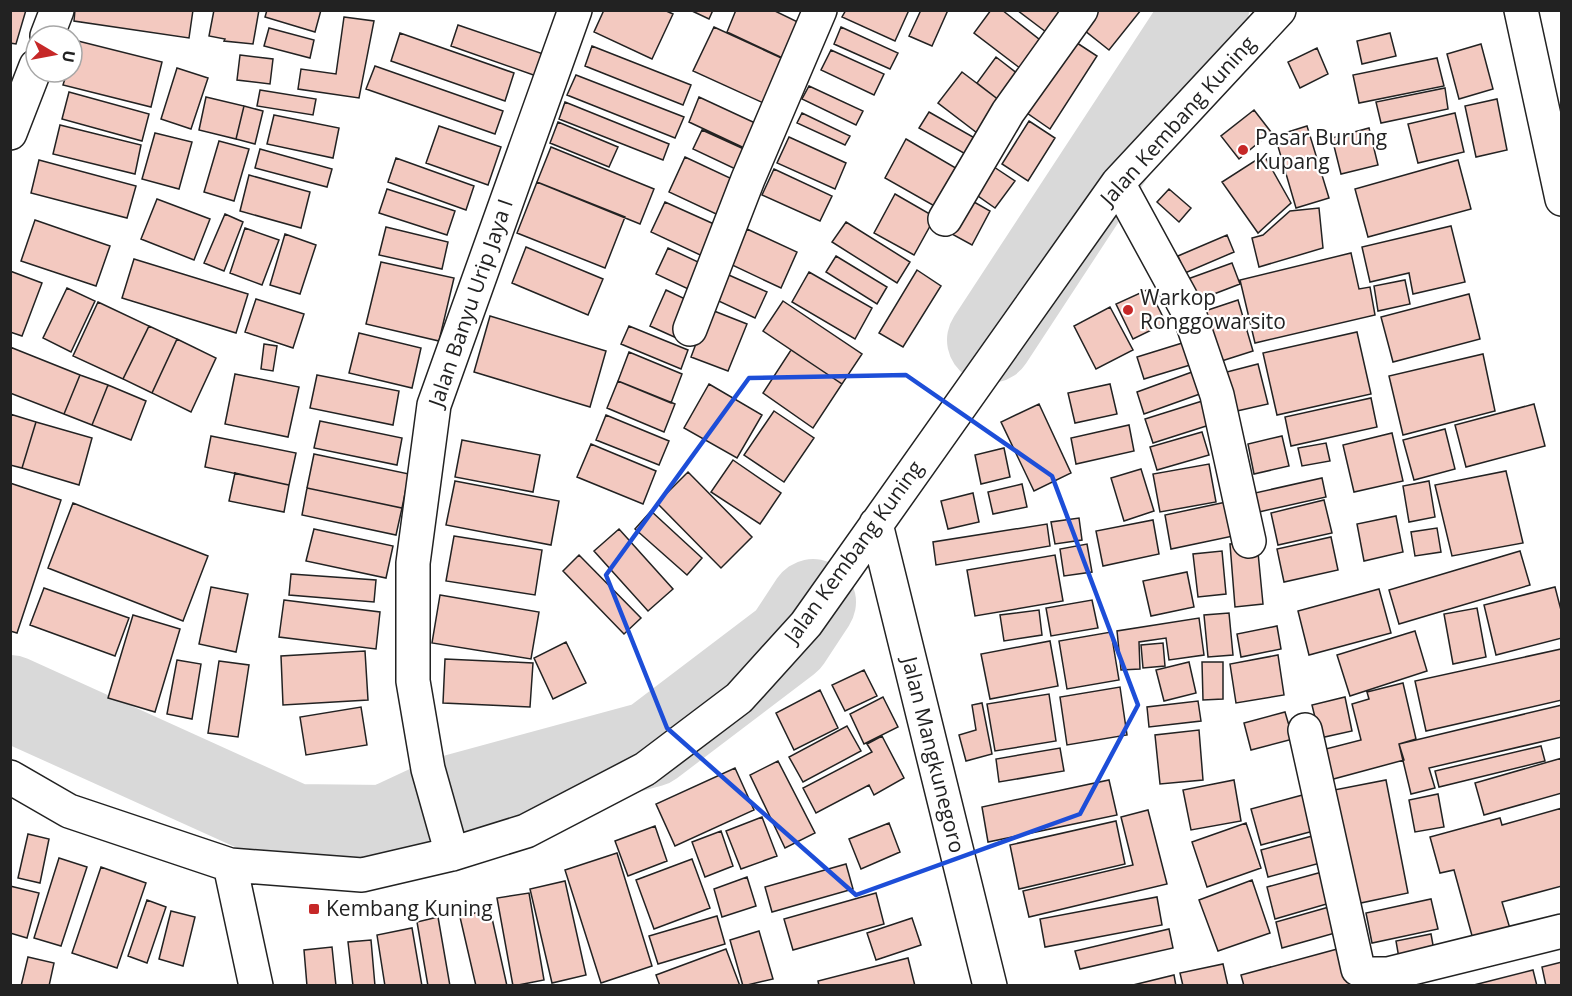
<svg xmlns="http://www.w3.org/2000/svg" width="1572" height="996" viewBox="0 0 1572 996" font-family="'Open Sans',sans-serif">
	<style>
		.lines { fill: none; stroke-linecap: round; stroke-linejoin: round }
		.river { stroke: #d9d9d9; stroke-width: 86 }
		.building { fill: #f3c9c0; stroke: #222; stroke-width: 1.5 }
		.street-casing { stroke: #222; stroke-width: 36 }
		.street { stroke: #fff; stroke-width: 33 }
		.marked { fill: none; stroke: #1d4ed8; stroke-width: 4.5; stroke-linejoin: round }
		.poi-dot { fill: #c62828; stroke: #fff; stroke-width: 2 }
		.labels { text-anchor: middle; stroke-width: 4.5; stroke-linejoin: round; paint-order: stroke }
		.street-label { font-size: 21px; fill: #222; stroke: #fff }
		.poi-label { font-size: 21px; fill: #222; stroke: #fff; text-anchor: start }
	</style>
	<rect width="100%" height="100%" fill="#fff"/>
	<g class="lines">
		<path class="river" d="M990 340 1206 10
			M10 698 295 827 385 828 445 800 651 744 788 640 813 602"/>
	</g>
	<path class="building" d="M10 10H26L16 44 10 43Z
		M75 10H193L189 38 74 21Z
		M214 10H259L253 44 224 41 225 39 209 36Z
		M267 10H321L315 32 265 17Z
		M604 10H664L673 14 652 59 594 32Z
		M690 10H713L709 19Z
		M736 10H773L806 26 789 61 727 32Z
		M846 10H909L895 41 842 17Z
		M921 10H948L932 46 909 36Z
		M991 10H1002L1049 47 1029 75 974 33Z
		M1017 10H1061L1046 32Z
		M1099 10H1141L1109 50 1084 30Z
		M344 17 374 21 359 98 298 89 301 69 336 74Z
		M458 25 549 56 542 78 451 46Z
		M714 27 790 62 770 106 693 71Z
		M841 27 898 53 890 69 834 44Z
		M269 28 314 40 310 58 264 46Z
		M400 33 514 73 505 101 391 61Z
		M1390 33 1396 56 1362 64 1357 41Z
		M74 40 162 62 151 107 63 85 67 72H72Z
		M1074 41 1097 56 1050 129 1027 113Z
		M1481 44 1493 89 1459 99 1447 54Z
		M592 46 691 85 683 105 585 66Z
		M1317 48 1328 74 1300 88 1288 62Z
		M831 50 884 74 874 95 821 70Z
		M240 55 273 59 270 84 237 80Z
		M996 57 1027 81 1008 107 977 83Z
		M1437 58 1444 86 1359 103 1353 75Z
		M375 66 503 111 495 134 366 89Z
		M177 68 208 78 191 129 161 119Z
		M962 72 1008 107 985 139 938 103Z
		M576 75 684 117 675 138 567 95Z
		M809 86 863 111 856 125 802 99Z
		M1445 88 1448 109 1381 123 1376 102Z
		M260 90 316 99 313 115 257 106Z
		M69 92 149 114 142 141 62 119Z
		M206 97 244 106 236 139 199 130Z
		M699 97 768 129 757 154 689 122Z
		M1497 99 1507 150 1476 157 1465 106Z
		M565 102 669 144 663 160 559 119Z
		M244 106 263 111 255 144 236 139Z
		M1254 110 1271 132 1239 159 1221 136Z
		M929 112 987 145 978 161 919 128Z
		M802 113 850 136 845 145 797 123Z
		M1455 113 1464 152 1418 163 1408 124Z
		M274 115 339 128 333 158 267 144Z
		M1029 121 1055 138 1028 181 1002 164Z
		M558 122 618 147 609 167 550 143Z
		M60 125 141 145 135 174 53 154Z
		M439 126 501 147 488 185 426 163Z
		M1307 126 1329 198 1296 208 1275 136Z
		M1369 128 1378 165 1341 174 1332 138Z
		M702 130 755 154 746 174 693 149Z
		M155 133 192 142 179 189 142 179Z
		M789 137 846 163 835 189 777 163Z
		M906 139 966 174 945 212 885 178Z
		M219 141 249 149 234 201 204 192Z
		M551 147 654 189 640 224 537 182Z
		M260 149 332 169 327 187 255 168Z
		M1264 155 1291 203 1258 233 1222 182Z
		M685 157 745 185 729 220 669 192Z
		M396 158 474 186 466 210 388 182Z
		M39 160 136 186 127 218 31 193Z
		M1458 160 1471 209 1368 237 1355 189Z
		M991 165 1015 181 995 208 971 191Z
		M774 169 832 196 820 221 762 195Z
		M249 175 310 192 301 228 240 211Z
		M537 182 625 217 605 268 517 233Z
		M387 189 455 211 447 235 379 213Z
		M1169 189 1191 208 1179 222 1157 202Z
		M895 194 935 217 914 255 874 233Z
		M967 198 990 211 972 245 950 233Z
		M157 199 210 219 194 260 141 239Z
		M665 202 725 229 711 260 651 232Z
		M1319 208 1323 248 1259 267 1252 238 1263 235 1290 211Z
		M225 214 243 222 224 271 204 263Z
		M35 220 110 246 96 286 21 261Z
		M846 222 910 262 897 283 832 242Z
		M1451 226 1465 282 1413 294 1409 273 1370 282 1362 247Z
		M386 227 448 242 442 269 379 255Z
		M245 228 279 240 262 285 230 273Z
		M747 229 797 252 781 288 730 264Z
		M285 234 316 245 300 294 270 285Z
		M1227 235 1234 252 1185 273 1178 256Z
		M526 247 603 279 588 315 512 283Z
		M668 248 711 268 699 294 656 274Z
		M1351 253 1359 289 1370 287 1375 315 1255 343 1240 280Z
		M836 256 887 287 877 304 826 272Z
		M134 259 248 294 236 333 122 298Z
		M381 262 454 278 439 341 366 324Z
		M1232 263 1240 284 1193 302 1185 280Z
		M917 270 941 286 903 347 879 333Z
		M10 271 42 283 22 336 10 332Z
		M722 272 767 292 755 318 710 297Z
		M809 272 872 308 855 339 792 302Z
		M1405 280 1410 304 1378 311 1374 286Z
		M67 288 95 301 71 352 43 338Z
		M1149 289 1166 323 1133 339 1116 304Z
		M666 290 698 305 681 340 650 326Z
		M1469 294 1480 339 1393 362 1381 317Z
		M256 299 304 314 293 348 245 332Z
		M1238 300 1253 351 1209 365 1193 315Z
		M783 301 862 354 842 384 763 331Z
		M98 302 149 326 123 379 73 356Z
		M1110 307 1133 350 1096 369 1074 326Z
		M709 309 747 324 728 371 691 357Z
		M490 316 606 351 590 407 474 372Z
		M149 326 177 339 152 393 123 379Z
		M629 326 688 350 681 369 621 344Z
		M1357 332 1371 394 1277 415 1263 353Z
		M359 333 421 348 412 388 349 373Z
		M177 339 216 358 191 412 152 393Z
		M1192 340 1200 362 1144 379 1137 357Z
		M264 344 277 346 273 371 261 369Z
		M10 347 80 375 64 414 10 393Z
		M791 350 842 384 813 428 763 393Z
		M629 352 682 374 671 403 618 381Z
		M1483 354 1495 411 1403 435 1389 376Z
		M1258 364 1268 404 1228 413 1219 374Z
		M1203 368 1211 390 1144 414 1137 392Z
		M235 374 299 387 288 437 225 424Z
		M80 375 108 385 92 425 64 414Z
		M317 375 399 391 393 425 310 408Z
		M618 381 675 404 664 432 607 408Z
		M709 384 762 415 737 458 684 428Z
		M1110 384 1117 414 1075 423 1068 393Z
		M108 385 146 401 131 440 92 425Z
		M1215 397 1222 421 1153 443 1145 419Z
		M1371 398 1377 427 1291 446 1285 417Z
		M1039 404 1071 473 1034 491 1001 422Z
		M1534 404 1545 446 1466 467 1455 425Z
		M774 411 814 438 784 482 744 455Z
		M10 414 36 422 22 468 10 465Z
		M606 415 669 441 659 465 596 440Z
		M320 421 402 438 397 465 314 448Z
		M36 422 92 438 79 485 22 468Z
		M1129 425 1134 451 1076 464 1071 438Z
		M1445 429 1455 469 1414 480 1403 440Z
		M1202 432 1209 455 1157 470 1150 447Z
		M1392 433 1403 481 1354 492 1343 445Z
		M211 436 296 453 289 485 205 467Z
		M1282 436 1289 466 1254 474 1248 444Z
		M462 440 540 455 533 492 455 477Z
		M1326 443 1330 461 1302 466 1298 448Z
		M591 444 656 471 643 504 577 477Z
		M1004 448 1010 477 981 484 975 455Z
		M314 454 409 474 402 508 307 488Z
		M733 460 781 493 760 524 711 492Z
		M1209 464 1216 502 1160 512 1153 474Z
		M1141 469 1154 511 1124 521 1111 478Z
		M1506 471 1523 543 1452 556 1435 485Z
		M688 472 752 537 721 568 657 503Z
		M235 473 289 485 284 512 229 501Z
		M1322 478 1326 497 1250 514 1246 495Z
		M455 481 559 501 551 545 446 525Z
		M1429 481 1435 517 1409 522 1403 486Z
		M10 483 61 500 17 633 10 631Z
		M1022 484 1027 507 993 514 988 492Z
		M307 488 402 508 396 535 302 515Z
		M973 493 979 522 948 529 941 501Z
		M1324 500 1332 533 1278 545 1271 513Z
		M1231 501 1238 535 1171 549 1165 515Z
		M73 503 208 556 183 621 48 568Z
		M651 511 702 558 687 575 635 529Z
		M1396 516 1403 552 1364 561 1357 524Z
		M1079 518 1082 540 1055 544 1051 522Z
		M1153 520 1159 554 1103 566 1096 531Z
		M1047 524 1050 546 936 565 933 542Z
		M1437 528 1441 552 1415 556 1411 532Z
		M314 529 393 546 386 578 306 561Z
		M619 529 673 589 648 611 594 551Z
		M454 536 542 550 535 595 446 581Z
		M1331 537 1338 570 1284 582 1277 549Z
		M1257 542 1263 604 1235 607 1230 544Z
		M1087 544 1092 572 1064 576 1060 549Z
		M1222 551 1226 594 1198 597 1193 554Z
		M1520 551 1530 585 1399 624 1389 590Z
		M579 555 641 618 624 634 563 571Z
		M1055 555 1063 601 975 616 967 570Z
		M1187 572 1194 607 1151 616 1143 581Z
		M291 574 376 580 374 602 289 595Z
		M211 587 248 594 236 652 199 644Z
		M1555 587 1562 614V638L1496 655 1484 605Z
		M44 588 129 618 115 656 30 625Z
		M1379 589 1391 633 1309 655 1298 611Z
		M440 595 539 612 531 659 432 643Z
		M284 600 380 612 376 649 279 637Z
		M1092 600 1098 628 1051 636 1046 608Z
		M1477 608 1486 657 1453 664 1444 614Z
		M1039 610 1042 635 1004 641 1000 615Z
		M1229 613 1233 655 1208 657 1204 615Z
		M133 615 180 629 155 712 108 698Z
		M1199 618 1204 655 1169 660 1166 638 1139 642 1140 669 1121 670 1117 631Z
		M1277 626 1281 649 1241 657 1237 634Z
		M1415 631 1427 671 1350 696 1337 655Z
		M1111 632 1119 680 1067 689 1059 641Z
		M1050 641 1058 686 990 699 981 654Z
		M566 642 586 683 553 699 534 658Z
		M1163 643 1165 666 1143 668 1141 645Z
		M1561 649 1562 700 1426 731 1415 681Z
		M365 651 368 700 283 705 281 656Z
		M1278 655 1284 695 1236 703 1230 664Z
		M445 659 533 663 530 707 443 703Z
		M177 660 201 664 192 719 167 714Z
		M219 661 249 665 238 737 208 733Z
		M1189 662 1196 693 1164 701 1156 670Z
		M1202 662H1223V699L1203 700Z
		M864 670 877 696 845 711 832 685Z
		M1403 683 1416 739 1399 744 1404 760 1326 781 1318 751 1361 740 1352 704 1369 699 1367 692Z
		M1120 687 1127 735 1067 745 1060 697Z
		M820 690 838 728 794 750 776 713Z
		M1049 694 1056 741 995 751 987 704Z
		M883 697 898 727 864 744 850 714Z
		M1345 697 1352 731 1320 738 1312 705Z
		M1198 701 1201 721 1149 727 1147 707Z
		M982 703 992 754 966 761 959 735 976 730 972 705Z
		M1562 705V737L1429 768 1435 788 1411 794 1399 744Z
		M361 707 367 745 306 755 300 717Z
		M1285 712 1293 739 1251 750 1244 723Z
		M847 726 861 751 803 782 789 757Z
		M1199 730 1203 780 1160 784 1155 735Z
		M882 736 904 778 874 795 869 785 816 813 803 788 872 752 867 744Z
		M1541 746 1545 761 1439 787 1435 771Z
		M1060 748 1064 771 999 782 996 759Z
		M1562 758V793L1484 815 1475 783Z
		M778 761 815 833 785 848 750 775Z
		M735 768 754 810 675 846 656 804Z
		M1109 780 1117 815 988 842 982 807Z
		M1234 780 1241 821 1191 830 1183 790Z
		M1386 780 1408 893 1356 904 1334 790Z
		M1310 793 1321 829 1261 845 1251 809Z
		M1438 794 1444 827 1415 832 1409 800Z
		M1562 808V886L1502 902 1511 932 1474 943 1454 870 1440 873 1430 837 1500 818 1502 825Z
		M1148 810 1167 884 1029 917 1023 891 1133 865 1121 817Z
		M762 817 777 856 741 869 726 831Z
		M1116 821 1125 864 1019 889 1010 845Z
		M889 823 900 852 861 869 849 839Z
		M1246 823 1261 868 1207 887 1192 842Z
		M655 826 667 861 628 876 615 841Z
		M721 831 733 866 705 877 692 842Z
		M28 834 49 839 40 883 18 878Z
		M1316 835 1324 862 1268 877 1261 850Z
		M617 853 652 966 601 983 565 870Z
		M59 858 87 867 61 946 34 938Z
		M692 859 710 908 654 929 636 880Z
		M846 864 853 889 772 912 765 887Z
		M101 867 146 883 117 968 72 953Z
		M1322 872 1330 903 1275 919 1267 887Z
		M747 877 756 906 722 917 714 889Z
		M1252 880 1270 933 1218 951 1199 900Z
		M565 881 586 975 552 983 530 889Z
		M10 886 39 893 27 938 10 933Z
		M529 893 544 980 513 986 497 898Z
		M876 893 884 924 793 950 784 919Z
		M1157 897 1162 925 1045 947 1040 919Z
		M1431 899 1438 929 1372 943 1366 913Z
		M147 900 166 907 147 963 128 956Z
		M1336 905 1342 931 1282 948 1276 922Z
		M490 909 507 986H476L460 917Z
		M171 911 195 917 183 966 159 959Z
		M717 916 725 944 658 964 649 936Z
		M438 917 450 986H428L417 922Z
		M912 918 921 945 876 960 867 933Z
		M412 928 422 986H385L377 935Z
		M1169 929 1173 948 1080 969 1075 951Z
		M759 931 773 979 743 986 730 940Z
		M1431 934 1435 956 1400 964 1396 941Z
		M371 940 375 986H353L348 942Z
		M332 947 336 986H307L304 950Z
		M1341 948 1351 986H1244L1241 975Z
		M726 949 740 986H660L656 975Z
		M28 957 54 963 49 986H21Z
		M908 958 915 986H819L818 981Z
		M1562 962V986H1546L1542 967Z
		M1223 964 1228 986H1183L1180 973Z
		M1533 970 1537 986H1470Z
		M1174 975 1176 986H1129Z"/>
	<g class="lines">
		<g class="street-casing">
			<path id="street" d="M1521 10 1562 199
				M47 36 57 10
				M10 133 36 66
				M1118 183 1189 313 1217 395 1249 541
				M945 219 1008 112 1081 10
				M690 329 748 179 820 10
				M876 524 990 986
				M1305 730 1358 969 1368 974H1388L1562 931
				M10 777 69 811 230 865 362 875 452 854 526 831 645 769 739 698 806 624 1118 183 1279 10
				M452 854 428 769 413 681V563L434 405 575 10
				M230 865 256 986"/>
		</g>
		<use href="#street" class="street"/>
	</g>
	<path class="marked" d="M906 375 1052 476 1138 705 1080 814 856 895 667 728 606 575 749 378Z"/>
	<g class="poi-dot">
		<circle cx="1243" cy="150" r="6"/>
		<circle cx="1128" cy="310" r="6"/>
		<rect x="308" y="903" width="12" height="12" rx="3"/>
	</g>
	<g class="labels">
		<g class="street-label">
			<text transform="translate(1178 121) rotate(-48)" y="7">Jalan Kembang Kuning</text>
			<text transform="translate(471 303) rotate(-71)" y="7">Jalan Banyu Urip Jaya I</text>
			<text transform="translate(854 552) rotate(-54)" y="7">Jalan Kembang Kuning</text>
			<text transform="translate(933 755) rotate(76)" y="7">Jalan Mangkunegoro</text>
		</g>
		<g class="poi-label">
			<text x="1255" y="145">Pasar Burung<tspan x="1255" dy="24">Kupang</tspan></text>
			<text x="1140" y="305">Warkop<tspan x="1140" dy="24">Ronggowarsito</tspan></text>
			<text x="326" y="916">Kembang Kuning</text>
		</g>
	</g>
	<rect width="1572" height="996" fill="none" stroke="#222222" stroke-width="24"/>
	<g transform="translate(54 54) rotate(100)"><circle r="28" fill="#ffffff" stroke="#a7a7a7" stroke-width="1.5"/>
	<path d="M0-4.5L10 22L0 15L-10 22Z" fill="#c62828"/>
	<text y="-9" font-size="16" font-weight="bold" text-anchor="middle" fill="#222222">U</text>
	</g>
</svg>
